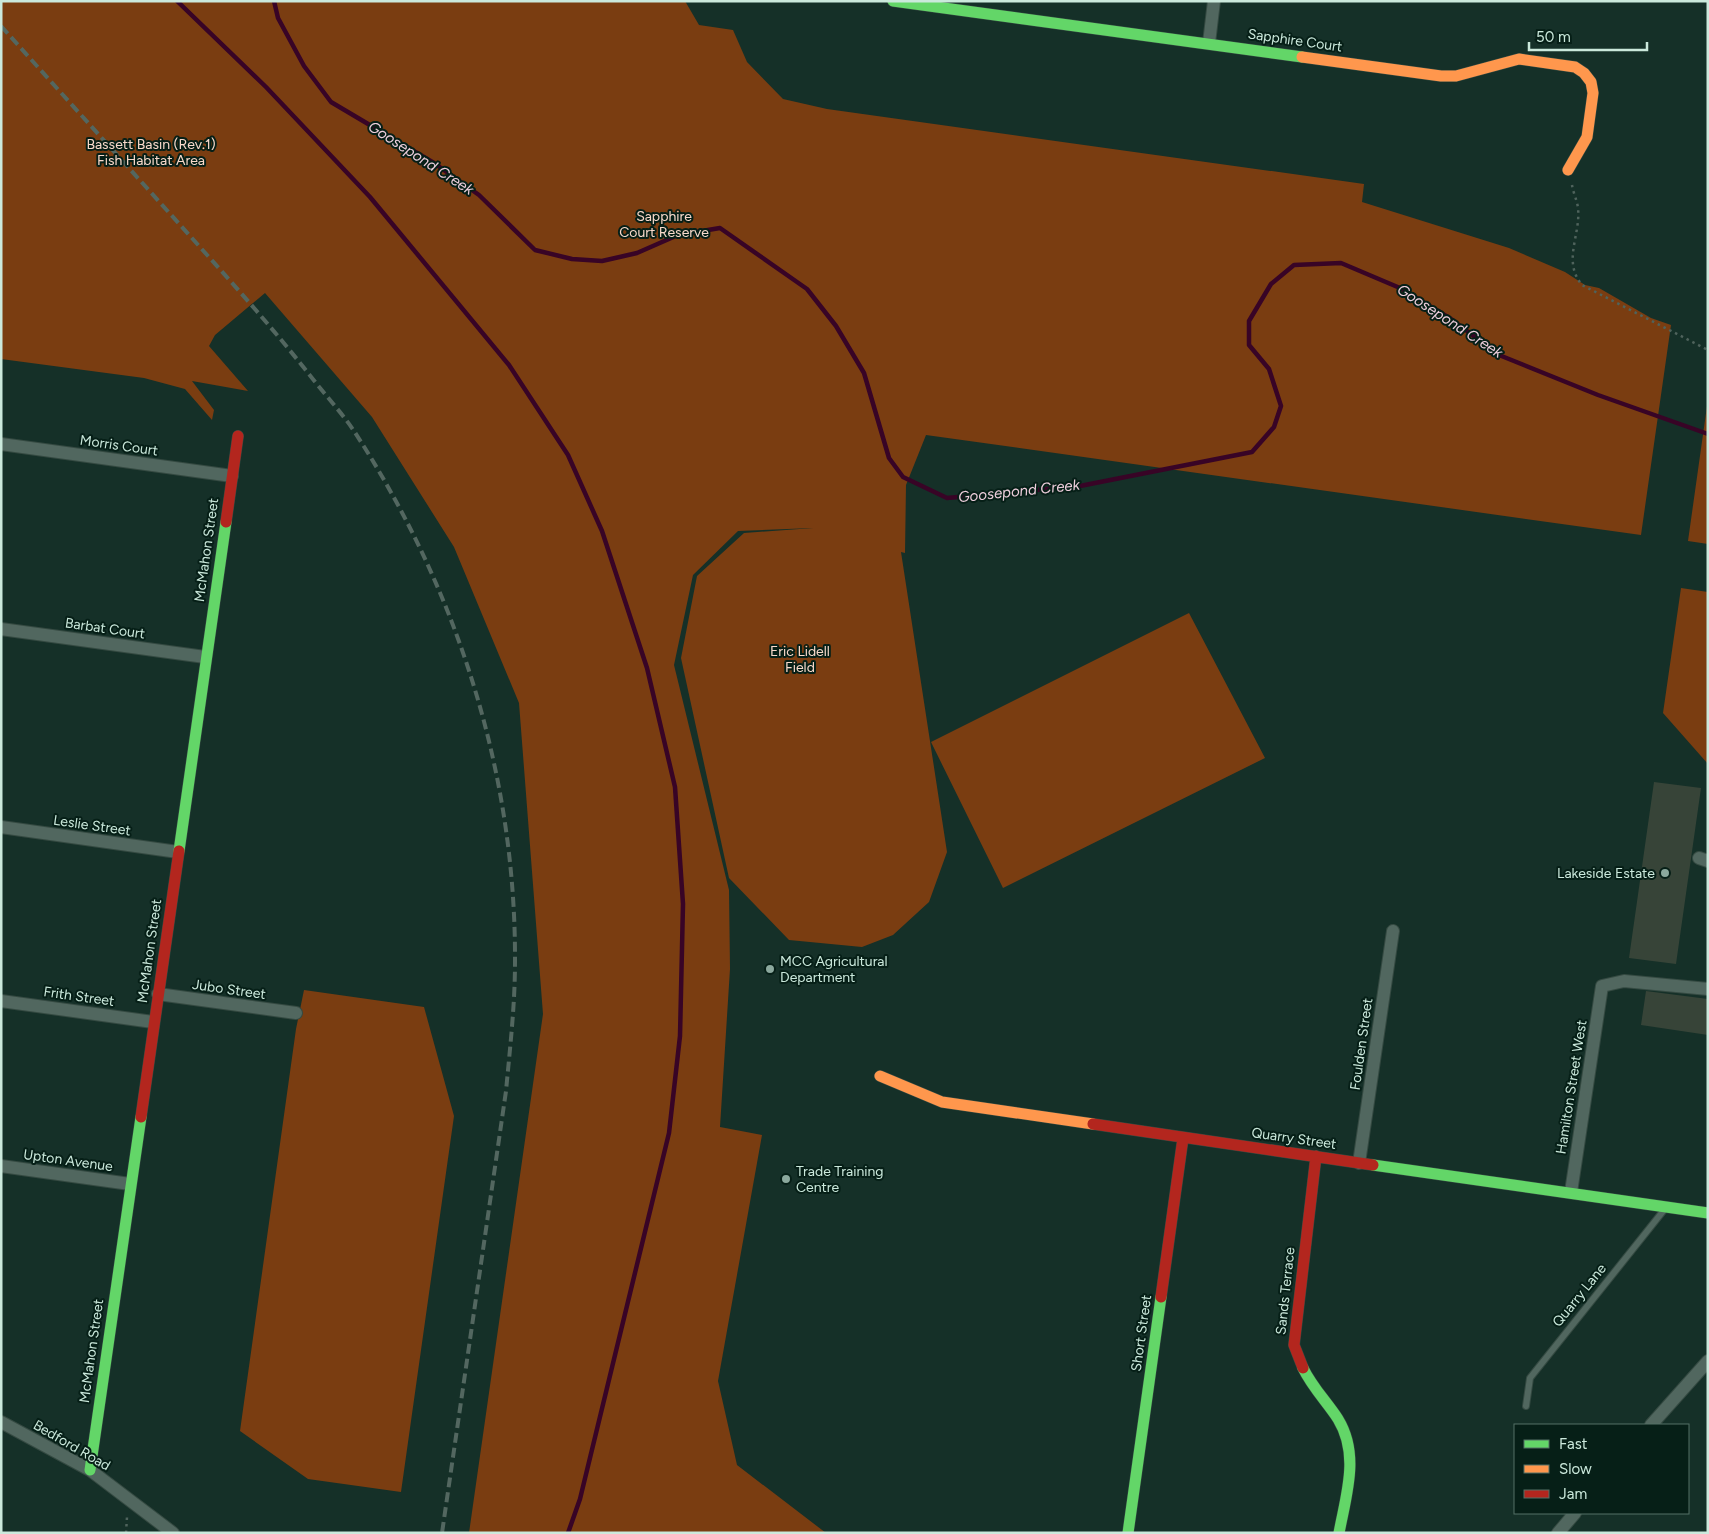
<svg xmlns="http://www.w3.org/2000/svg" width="1709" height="1534" viewBox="0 0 1709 1534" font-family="Figtree,sans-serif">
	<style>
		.green { fill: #7a3d11 }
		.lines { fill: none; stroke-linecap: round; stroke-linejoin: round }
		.stream { stroke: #380426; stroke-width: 4.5 }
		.building { fill: #374438 }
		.lane-casing { stroke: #354a42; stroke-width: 8 }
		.street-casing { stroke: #354a42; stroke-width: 14 }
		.fast-casing { stroke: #354a42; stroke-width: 12 }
		.slow-casing { stroke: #354a42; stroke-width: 12 }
		.jam-casing { stroke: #354a42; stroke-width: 12 }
		.path { stroke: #4f635c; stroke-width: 2.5; stroke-dasharray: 2.5 4; stroke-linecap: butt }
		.lane { stroke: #51675f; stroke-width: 6 }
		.street { stroke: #51675f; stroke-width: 12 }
		.fast { stroke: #63d668; stroke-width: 11 }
		.slow { stroke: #ff974d; stroke-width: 11 }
		.jam { stroke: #b3261e; stroke-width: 11 }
		.rail { stroke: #536760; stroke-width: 4; stroke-dasharray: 10 5; stroke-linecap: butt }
		.poi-dot { fill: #8ba89d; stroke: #061f17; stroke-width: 2 }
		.labels { text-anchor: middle; stroke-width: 4; stroke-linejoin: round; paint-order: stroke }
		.street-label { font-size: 14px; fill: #cbe9dc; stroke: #061f17 }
		.park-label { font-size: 14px; fill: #f9dacb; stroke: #061f17 }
		.poi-label { font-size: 14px; fill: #cbe9dc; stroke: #061f17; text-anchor: start }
		.water-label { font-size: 15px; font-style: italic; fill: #edcedc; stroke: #061f17 }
	</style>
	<rect width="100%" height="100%" fill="#153028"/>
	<path class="green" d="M1 1H685L699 25 733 30 747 62 783 99 827 109 1364 184 1362 202 1509 248 1565 272 1585 285 1599 288 1651 318 1671 325 1641 535 926 435 906 485 905 553 901 552 947 852 929 902 893 935 862 947 789 940 729 878 681 658 697 576 744 533 813 528 738 531 693 575 674 665 729 890 730 969 720 1127 762 1135 718 1381 737 1465 826 1533H469L543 1014 519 703 454 547 372 417 265 293 215 335 209 346 248 391 192 381 214 410 212 420 185 389 144 378 1 359Z
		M1708 399V544L1688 541Z
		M1681 588 1708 592V764L1663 713Z
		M1189 613 1265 758 1003 888 931 742Z
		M304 990 424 1007 454 1116 401 1492 308 1479 240 1431 296 1029Z"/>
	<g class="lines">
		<path class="stream" d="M177 1 266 87 370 197 509 365 568 455 602 531 647 668 675 787 683 904 680 1036 669 1133 580 1499 568 1533
			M274 1 278 18 304 66 331 102 434 163 479 195 535 250 572 259 602 261 637 253 678 235 720 228 807 289 836 326 864 373 889 458 903 477 947 498 1080 486 1252 452 1274 427 1281 406 1269 369 1249 345V321L1271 284 1294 265 1341 263 1400 288 1451 319 1499 355 1598 395 1708 434"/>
	</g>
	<path class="building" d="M1654 782 1701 788 1676 964 1629 958Z
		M1646 991 1708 999V1035L1641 1025Z"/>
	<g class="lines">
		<g class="lane-casing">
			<path id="lane" d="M1526 1406 1530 1378 1664 1210"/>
		</g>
		<g class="street-casing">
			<path id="street" d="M1209 43 1214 1
				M1 444 232 476
				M1 629 205 657
				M1 827 178 852
				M1699 858 1708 861
				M158 994 296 1013
				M1 1001 153 1022
				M1359 1163 1393 931
				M1 1166 130 1184
				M1571 1192 1602 986 1624 981 1708 989
				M1 1422 90 1470 173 1533
				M1651 1425 1708 1361
				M1558 1533 1575 1513"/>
		</g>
		<g class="fast-casing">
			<path id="fast" d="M893 1 1302 57
				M179 851 226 522
				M1373 1165 1708 1213
				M1303 1368C1312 1387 1327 1402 1338 1419 1360 1455 1346 1495 1339 1533
				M90 1470 141 1117
				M1128 1533 1161 1297"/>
		</g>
		<g class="slow-casing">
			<path id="slow" d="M1302 57 1441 76H1456L1519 59 1575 67 1584 73 1591 82 1593 93 1587 137 1568 170
				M880 1076 942 1102 1093 1124"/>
		</g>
		<g class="jam-casing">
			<path id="jam" d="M226 522 238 436
				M141 1117 179 851
				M1093 1124 1373 1165
				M1161 1297 1183 1138
				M1303 1368 1294 1345 1316 1156"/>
		</g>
		<path class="path" d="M1572 185C1573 192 1577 200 1578 208 1581 235 1562 261 1582 285L1708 350
			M126 1533 127 1517"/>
		<use href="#lane" class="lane"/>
		<use href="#street" class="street"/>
		<use href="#fast" class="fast"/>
		<use href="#slow" class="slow"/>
		<use href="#jam" class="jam"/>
		<path class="rail" d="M1 26C70 103 139 179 208 256 244 296 279 336 312 378 326 396 342 413 354 431 457 589 516 773 515 962 515 1005 510 1048 506 1091L442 1533"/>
	</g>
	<g class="poi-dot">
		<circle cx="1665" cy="873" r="5"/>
		<circle cx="770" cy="969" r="5"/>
		<circle cx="786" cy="1179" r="5"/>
	</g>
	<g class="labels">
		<g class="street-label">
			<text transform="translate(1295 40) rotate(8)" y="5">Sapphire Court</text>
			<text transform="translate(119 445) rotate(8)" y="5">Morris Court</text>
			<text transform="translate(206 550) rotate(-82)" y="5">McMahon Street</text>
			<text transform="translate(105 628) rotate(8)" y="5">Barbat Court</text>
			<text transform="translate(92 825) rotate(8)" y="5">Leslie Street</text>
			<text transform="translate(149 951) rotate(-82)" y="5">McMahon Street</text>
			<text transform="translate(229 989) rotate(8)" y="5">Jubo Street</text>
			<text transform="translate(79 996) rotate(8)" y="5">Frith Street</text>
			<text transform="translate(1361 1044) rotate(-82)" y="5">Foulden Street</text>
			<text transform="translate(1571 1087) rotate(-81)" y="5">Hamilton Street West</text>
			<text transform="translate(1294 1138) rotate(8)" y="5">Quarry Street</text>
			<text transform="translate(68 1160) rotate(8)" y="5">Upton Avenue</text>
			<text transform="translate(1285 1291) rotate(-84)" y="5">Sands Terrace</text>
			<text transform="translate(1579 1295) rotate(-51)" y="5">Quarry Lane</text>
			<text transform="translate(1141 1333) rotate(-82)" y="5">Short Street</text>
			<text transform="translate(91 1351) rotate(-82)" y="5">McMahon Street</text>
			<text transform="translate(72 1445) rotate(30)" y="5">Bedford Road</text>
		</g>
		<g class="park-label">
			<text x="151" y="149">Bassett Basin (Rev.1)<tspan x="151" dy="16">Fish Habitat Area</tspan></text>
			<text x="664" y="221">Sapphire<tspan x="664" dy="16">Court Reserve</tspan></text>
			<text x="800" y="656">Eric Lidell<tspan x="800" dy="16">Field</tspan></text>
		</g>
		<g class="poi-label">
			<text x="1655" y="878" text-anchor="end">Lakeside Estate</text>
			<text x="780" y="966">MCC Agricultural<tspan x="780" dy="16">Department</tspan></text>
			<text x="796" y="1176">Trade Training<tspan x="796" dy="16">Centre</tspan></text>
		</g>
		<g class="water-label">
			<text transform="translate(421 158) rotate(33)" y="5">Goosepond Creek</text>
			<text transform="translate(1450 321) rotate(33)" y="5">Goosepond Creek</text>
			<text transform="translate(1019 491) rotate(-6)" y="5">Goosepond Creek</text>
		</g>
	</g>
	<rect width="1709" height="1534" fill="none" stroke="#cbe9dc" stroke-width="5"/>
	<rect x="1514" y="1424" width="175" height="90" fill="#061f17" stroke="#557066"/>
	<rect x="1524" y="1440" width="25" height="8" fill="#63d668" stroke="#557066"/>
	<text x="1559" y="1449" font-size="15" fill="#cbe9dc">Fast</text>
	<rect x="1524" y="1465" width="25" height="8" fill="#ff974d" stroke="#557066"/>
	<text x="1559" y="1474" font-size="15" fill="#cbe9dc">Slow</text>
	<rect x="1524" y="1490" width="25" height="8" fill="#b3261e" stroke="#557066"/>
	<text x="1559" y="1499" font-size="15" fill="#cbe9dc">Jam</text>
	<path d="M1529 42v8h118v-8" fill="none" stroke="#cbe9dc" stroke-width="2.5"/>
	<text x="1536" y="42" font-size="15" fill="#cbe9dc" stroke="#061f17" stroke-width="4" paint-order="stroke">50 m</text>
</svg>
